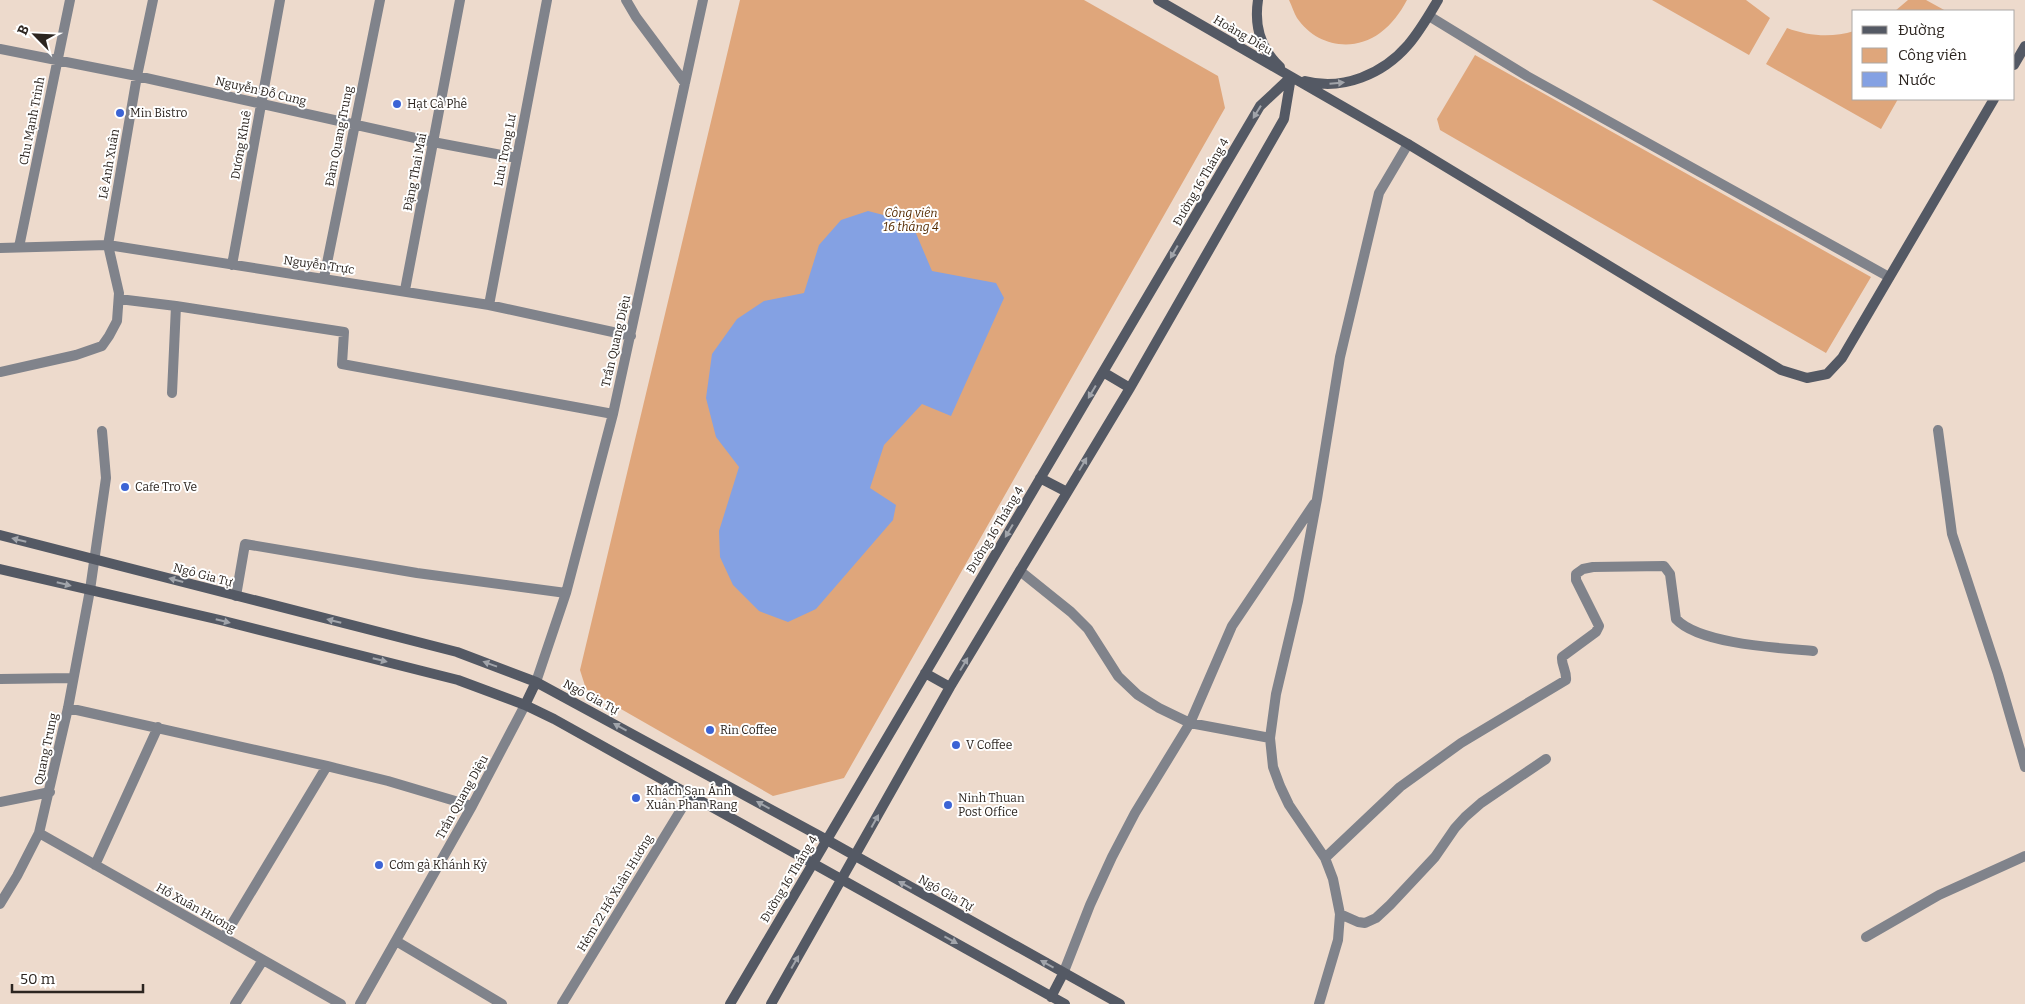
<svg xmlns="http://www.w3.org/2000/svg" width="2025" height="1004" viewBox="0 0 2025 1004" font-family="Bitter,serif">
	<style>
		.green { fill: #dfa67b }
		.water { fill: #84a1e3 }
		.lines { fill: none; stroke-linecap: round; stroke-linejoin: round }
		.street { stroke: #80838b; stroke-width: 10 }
		.secondary { stroke: #545964; stroke-width: 10 }
		.oneway { fill: #a1a4aa }
		.poi-dot { fill: #3c64d5; stroke: #fff; stroke-width: 2 }
		.labels { text-anchor: middle; stroke-width: 4; stroke-linejoin: round; paint-order: stroke }
		.street-label { font-size: 12px; fill: #2c2520; stroke: #fff }
		.poi-label { font-size: 12px; fill: #2c2520; stroke: #fff; text-anchor: start }
		.park-label { font-size: 12px; font-style: italic; fill: #552b01; stroke: #fff }
	</style>
	<rect width="100%" height="100%" fill="#eddacc"/>
	<path class="green" d="M740 0H1084L1218 76 1225 108 844 778 773 796 586 689 580 670Z
		M1289 0H1407C1400 13 1392 24 1380 33 1353 53 1316 46 1297 18 1294 13 1292 6 1289 0Z
		M1652 0H1746L1770 18 1749 55Z
		M1908 0H1926L1946 11H1895Z
		M1787 28C1808 36 1832 38 1854 31V99H1898L1881 129 1766 64Z
		M1475 55 1871 277 1826 353 1440 130 1437 119Z"/>
	<path class="water" d="M868 211 899 219 915 231 932 271 996 283 1004 298 951 416 922 404 884 445 870 488 896 505 893 520 816 609 788 622 759 611 733 585 720 557 719 531 739 467 716 437 706 398 712 354 737 319 764 301 804 293 819 245 841 220Z"/>
	<g class="lines">
		<path class="street" d="M626 0 636 17 685 83
			M1429 16 1527 76 1889 277
			M0 49 137 76 433 142 517 158
			M19 247 70 0
			M0 248 108 245 489 305 631 336
			M232 265 280 0
			M324 278 380 0
			M405 290 460 0
			M119 299 176 306 172 393
			M489 305 547 0
			M176 306 344 332 342 364 613 414
			M0 372 76 355 102 346 109 336 117 321 119 293 108 245 137 76 153 0
			M1938 430 1952 534 1998 674 2025 767
			M1020 571 1071 612 1088 629 1118 676 1138 695 1159 708 1190 723 1270 738
			M236 596 245 544 417 573 566 593
			M0 679 73 678
			M536 682 566 593 613 414 703 0
			M68 708 327 766 388 781 472 806
			M0 802 50 792
			M39 833 341 1004
			M1325 858 1400 787 1461 743 1566 680C1567 671 1561 665 1562 657L1596 632 1599 626 1576 580V574L1583 569 1593 567 1664 566 1670 574 1676 619C1699 644 1779 648 1813 651
			M95 865 158 727
			M0 904 17 876 39 833 68 708 90 590 106 478 102 431
			M1340 914 1358 922 1365 923 1376 918 1390 905 1435 857 1455 828 1465 817 1481 803 1546 759
			M224 937 327 766
			M1866 937 1939 895 2025 856
			M396 941 502 1004
			M1063 974 1090 905 1112 857 1135 813 1190 723 1232 626 1314 504
			M235 1004 263 960
			M360 1004 472 806 525 705
			M562 1004 690 795
			M1319 1004 1338 940 1340 914 1333 879 1325 858 1289 805 1280 786 1273 767 1270 738 1276 694 1298 601 1317 499 1340 357 1379 193 1408 144"/>
		<path class="secondary" d="M1158 0 1408 144 1781 370 1807 378 1827 374 1842 358 1994 99
			M1258 0C1254 26 1261 49 1280 67
			M2014 65 2025 46
			M1305 81C1343 91 1383 74 1408 45 1420 31 1429 15 1438 0
			M1103 372 1130 388
			M1040 478 1067 492
			M0 535 457 652 536 682 827 840 1120 1004
			M0 569 220 620 458 680 525 705 554 719 1065 1004
			M925 673 950 687
			M525 705 536 682
			M1051 997 1063 974
			M730 1004 1260 106 1291 77
			M771 1004 950 687 1130 388 1284 119 1291 77"/>
	</g>
	<defs><path id="oneway-solid" d="M-6-.8H1V-3.2L6.5 0L1 3.2V.8H-6Z" transform="scale(1.25)"/></defs>
	<g class="oneway">
		<use href="#oneway-solid" transform="translate(1337 83) rotate(-5)"/>
		<use href="#oneway-solid" transform="translate(1257 112) rotate(122)"/>
		<use href="#oneway-solid" transform="translate(1174 252) rotate(120)"/>
		<use href="#oneway-solid" transform="translate(1092 392) rotate(121)"/>
		<use href="#oneway-solid" transform="translate(1083 464) rotate(-59)"/>
		<use href="#oneway-solid" transform="translate(1009 531) rotate(121)"/>
		<use href="#oneway-solid" transform="translate(19 540) rotate(-166)"/>
		<use href="#oneway-solid" transform="translate(176 580) rotate(-165)"/>
		<use href="#oneway-solid" transform="translate(64 584) rotate(14)"/>
		<use href="#oneway-solid" transform="translate(223 621) rotate(14)"/>
		<use href="#oneway-solid" transform="translate(334 621) rotate(-166)"/>
		<use href="#oneway-solid" transform="translate(380 660) rotate(14)"/>
		<use href="#oneway-solid" transform="translate(490 664) rotate(-160)"/>
		<use href="#oneway-solid" transform="translate(964 664) rotate(-59)"/>
		<use href="#oneway-solid" transform="translate(620 727) rotate(-151)"/>
		<use href="#oneway-solid" transform="translate(763 805) rotate(-151)"/>
		<use href="#oneway-solid" transform="translate(875 821) rotate(-61)"/>
		<use href="#oneway-solid" transform="translate(905 885) rotate(-151)"/>
		<use href="#oneway-solid" transform="translate(951 940) rotate(29)"/>
		<use href="#oneway-solid" transform="translate(795 962) rotate(-60)"/>
		<use href="#oneway-solid" transform="translate(1047 964) rotate(-151)"/>
	</g>
	<g class="poi-dot">
		<circle cx="397" cy="104" r="5"/>
		<circle cx="120" cy="113" r="5"/>
		<circle cx="125" cy="487" r="5"/>
		<circle cx="710" cy="730" r="5"/>
		<circle cx="956" cy="745" r="5"/>
		<circle cx="636" cy="798" r="5"/>
		<circle cx="948" cy="805" r="5"/>
		<circle cx="379" cy="865" r="5"/>
	</g>
	<g class="labels">
		<g class="street-label">
			<text transform="translate(1243 35) rotate(30)" y="4">Hoàng Diệu</text>
			<text transform="translate(261 91) rotate(13)" y="4">Nguyễn Đỗ Cung</text>
			<text transform="translate(32 121) rotate(-79)" y="4">Chu Mạnh Trinh</text>
			<text transform="translate(339 136) rotate(-79)" y="4">Đàm Quang Trung</text>
			<text transform="translate(241 145) rotate(-80)" y="4">Dương Khuê</text>
			<text transform="translate(505 150) rotate(-79)" y="4">Lưu Trọng Lư</text>
			<text transform="translate(109 164) rotate(-80)" y="4">Lê Anh Xuân</text>
			<text transform="translate(415 172) rotate(-79)" y="4">Đặng Thai Mai</text>
			<text transform="translate(1201 182) rotate(-60)" y="4">Đường 16 Tháng 4</text>
			<text transform="translate(319 265) rotate(8)" y="4">Nguyễn Trực</text>
			<text transform="translate(616 341) rotate(-77)" y="4">Trần Quang Diệu</text>
			<text transform="translate(995 530) rotate(-59)" y="4">Đường 16 Tháng 4</text>
			<text transform="translate(203 575) rotate(15)" y="4">Ngô Gia Tự</text>
			<text transform="translate(591 697) rotate(28)" y="4">Ngô Gia Tự</text>
			<text transform="translate(46 749) rotate(-78)" y="4">Quang Trung</text>
			<text transform="translate(462 797) rotate(-61)" y="4">Trần Quang Diệu</text>
			<text transform="translate(789 879) rotate(-59)" y="4">Đường 16 Tháng 4</text>
			<text transform="translate(615 893) rotate(-59)" y="4">Hẻm 22 Hồ Xuân Hương</text>
			<text transform="translate(946 893) rotate(29)" y="4">Ngô Gia Tự</text>
			<text transform="translate(196 908) rotate(29)" y="4">Hồ Xuân Hương</text>
		</g>
		<g class="poi-label">
			<text x="407" y="108">Hạt Cà Phê</text>
			<text x="130" y="117">Min Bistro</text>
			<text x="135" y="491">Cafe Tro Ve</text>
			<text x="720" y="734">Rin Coffee</text>
			<text x="966" y="749">V Coffee</text>
			<text x="646" y="795">Khách Sạn Ánh<tspan x="646" dy="14">Xuân Phan Rang</tspan></text>
			<text x="958" y="802">Ninh Thuan<tspan x="958" dy="14">Post Office</tspan></text>
			<text x="389" y="869">Cơm gà Khánh Kỳ</text>
		</g>
		<g class="park-label">
			<text x="911" y="217">Công viên<tspan x="911" dy="14">16 tháng 4</tspan></text>
		</g>
	</g>
	<rect x="1852" y="10" width="162" height="90" fill="#ffffff" stroke="#aba8a6"/>
	<rect x="1862" y="26" width="25" height="8" fill="#545964" stroke="#aba8a6"/>
	<text x="1898" y="35" font-size="15" fill="#2c2520">Đường</text>
	<rect x="1862" y="48" width="25" height="15" fill="#dfa67b" stroke="#aba8a6"/>
	<text x="1898" y="60" font-size="15" fill="#2c2520">Công viên</text>
	<rect x="1862" y="72" width="25" height="15" fill="#84a1e3" stroke="#aba8a6"/>
	<text x="1898" y="85" font-size="15" fill="#2c2520">Nước</text>
	<g transform="translate(35 35) rotate(294)" stroke="#ffffff" stroke-width="4" paint-order="stroke">
	<path d="M0-4L9 19L0 12L-9 19Z" fill="#2c2520"/>
	<text y="-8" font-size="14" font-weight="bold" text-anchor="middle" fill="#2c2520">B</text>
	</g>
	<path d="M12 984v8h131v-8" fill="none" stroke="#2c2520" stroke-width="2.5"/>
	<text x="20" y="984" font-size="15" fill="#2c2520" stroke="#ffffff" stroke-width="4" paint-order="stroke">50 m</text>
</svg>
